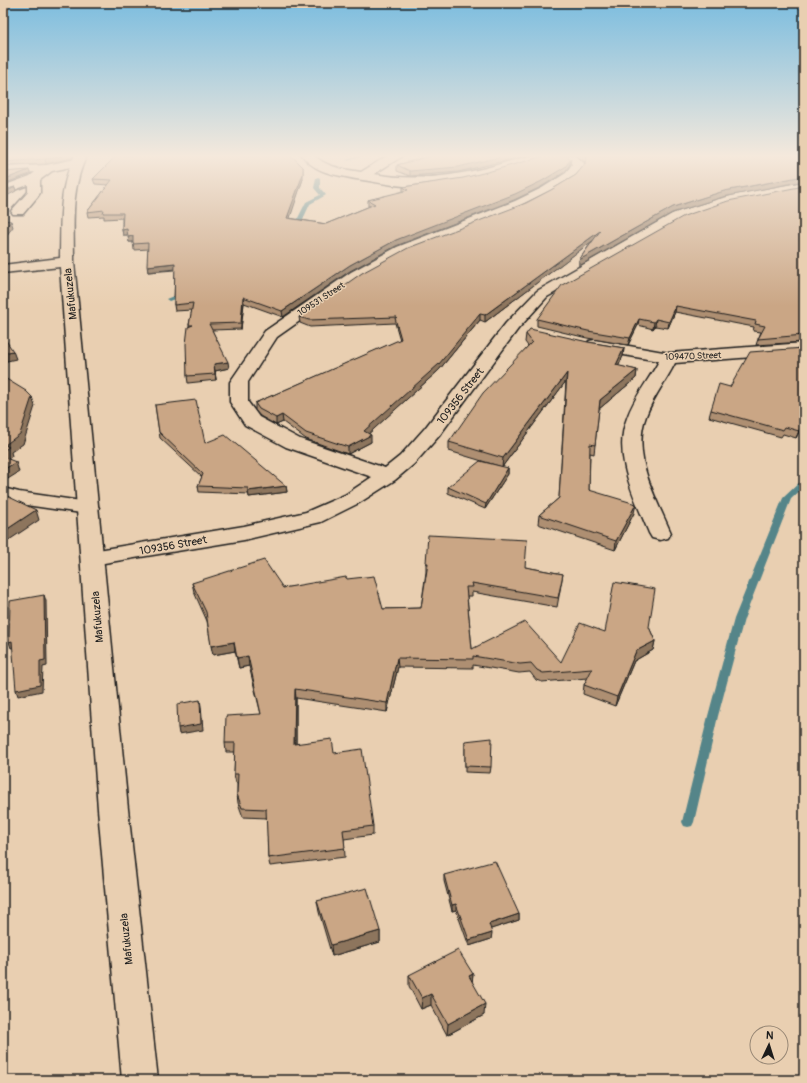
<svg xmlns="http://www.w3.org/2000/svg" width="807" height="1083" viewBox="0 0 807 1083" font-family="Pangolin,sans-serif">
	<style>
		.lines { fill: none; stroke-linecap: round; stroke-linejoin: round }
		.stream { fill: #548589; fill-rule: evenodd }
		.street-casing { stroke: #1c1c1c; stroke-width: 3 }
		.secondary-casing { stroke: #1c1c1c; stroke-width: 3 }
		.street { fill: #e9cfb1; fill-rule: evenodd }
		.secondary { fill: #e9cfb1; fill-rule: evenodd }
		.wall { fill: #ae8f72; stroke: #1c1c1c }
		.shaded-wall { fill: #8d745d; stroke: #1c1c1c }
		.building { fill: #caa685; stroke: #1c1c1c }
		.labels { text-anchor: middle; stroke-width: 3; stroke-linejoin: round; paint-order: stroke }
		.far-street-label { font-size: 9px; fill: #1c1c1c; stroke: #e9cfb1 }
		.street-label { font-size: 11px; fill: #1c1c1c; stroke: #e9cfb1 }
	</style>
	<rect width="100%" height="100%" fill="#e9cfb1"/>
	<filter id="ink" filterUnits="userSpaceOnUse"><feTurbulence type="fractalNoise" baseFrequency=".025" numOctaves="2"/><feDisplacementMap in="SourceGraphic" scale="8" xChannelSelector="R" yChannelSelector="G"/><feConvolveMatrix kernelMatrix="1 2 1 2 8 2 1 2 1" color-interpolation-filters="sRGB"/></filter>
	<g filter="url(#ink)">
		<g class="lines">
			<path class="stream" d="M361 155H368L348 161 346 160Z
				M318 177 320 178V188L326 195 310 204 298 230 293 231 292 230 306 202 320 195 314 188 316 178Z
				M186 291 189 293 188 294 169 301 166 299Z
				M804 480V487L791 499 744 619 718 716 694 822 692 826 688 827 684 826 682 822 708 716 734 619 783 498 801 481Z"/>
			<g class="street-casing">
				<path id="street" d="M302 155H314C327 168 344 169 361 172L389 155H403L401 157 374 174C412 181 449 177 486 168 507 163 527 154 549 155 545 161 525 164 518 167 482 178 443 188 404 186 388 185 372 181 356 179 337 175 314 173 302 155Z
					M560 155H574L584 163 583 168 574 179 550 194 525 207 407 253 361 278 277 337 248 382V402L259 417 300 439 385 468 400 456 425 428 506 323 537 291 672 214C715 197 759 190 804 182V190L726 205 682 220 547 297 518 329 439 436 414 464 395 480 359 503 321 522 244 540 92 565 84 563 81 558 84 553 92 551 244 526 306 512 345 495 372 477 286 447 245 425 230 402V382L265 331 351 272 397 247 515 201 542 188 566 173 572 164Z
					M76 159 80 161 82 163 80 165 52 171 40 180V193L38 196 23 214H13L11 211 28 192V185L3 194V186L30 176 35 172 3 175V167L46 165Z
					M595 340 669 353 804 343V353L675 363C666 381 653 397 646 416 631 456 656 498 671 533L668 538 660 540 652 538 649 533C635 498 612 456 627 418 634 397 649 380 659 361L589 349 587 345 589 341Z
					M3 488 19 492 88 502 95 503 99 508 95 513 88 514 19 504 3 500Z"/>
			</g>
			<g class="secondary-casing">
				<path id="secondary" d="M75 155H87C70 189 74 225 74 262L128 809 158 1080H122L98 809 60 267 3 273V265L60 258C61 223 58 188 75 155Z"/>
			</g>
			<use href="#street" class="street"/>
			<use href="#secondary" class="secondary"/>
		</g>
		<path class="wall" d="M3 155H74L72 158 46 164 3 166Z
			M425 155H532L525 156 458 172 410 176 397 171V165L431 156Z
			M576 155H804L723 197 672 213 579 266V260L592 241 485 322 480 320 439 370 369 433 371 442 348 454 306 439 283 422 276 425 260 416 255 410V403L400 340 395 323 310 327 300 323 299 317 551 190 576 175 585 164V162Z
			M570 164 565 172 541 187 514 200 396 246 350 271 283 317 244 303 241 329 212 330 229 368 215 371 216 380 188 383 187 376 189 325 192 310 175 311 174 305 175 270 148 272V249L134 250 133 242H129L128 235H123L122 230V218L104 219V216L88 217 87 212 108 185 95 184 93 179H303L289 218 326 224 370 206H368V200L403 192V187Z
			M804 186V342L756 345 758 339 761 332 753 331 754 327 675 312 668 328 655 326 653 329 638 325 628 345 587 338 537 326V319Z
			M526 334 588 342 624 348 623 356 618 366 637 370 636 378 599 409 594 454 590 453 589 490 634 513 615 550 538 524 539 515 559 498 566 381 502 467 449 451V442L528 346 525 342Z
			M804 348V422L796 438 783 434 781 437 709 417 711 410 730 387Z
			M155 405 205 443 286 486 287 492 249 497V494L199 492 198 486 202 477 160 438Z
			M508 468V474L485 509 448 493V487Z
			M426 563 525 567 563 574 557 607 472 592V596H467L472 649 561 662 605 632 649 627 655 641 653 650 634 661 615 706 583 694 584 685 587 678 542 682 536 680 530 672 519 673 473 665V668L398 667 387 712 296 698V744L334 753 373 826V835L344 839 345 857 270 866 268 858 267 818 243 817 238 803 237 794V783H236L234 774 235 752H226L225 743 261 714 249 666 239 668 235 651 213 655 207 621 194 592 192 583 283 588 347 579 383 609 421 608 426 572Z
			M465 741 491 767 490 773 465 772Z
			M444 875 519 914V920L490 929 491 939 469 946 456 910 452 911 444 881Z
			M317 901 380 931V942L332 956 319 912Z
			M473 974 472 982 484 1015 447 1035 431 1005 421 1009 409 986V975Z"/>
		<path class="shaded-wall" d="M68 155H74L72 158 46 164 45 159Z
			M508 155H532L525 156 458 172 410 176V171Z
			M571 159 570 164 565 172 541 187 514 200 396 246 350 271 283 317 282 311 350 265 396 240Z
			M303 167V179L288 224 287 218Z
			M29 170 30 174 3 184V180Z
			M804 176V181L723 197 672 213 579 266V260L673 207 724 191Z
			M15 187 16 191 3 198V193Z
			M11 221 13 227 3 240V231Z
			M127 229 129 235H123L122 230Z
			M600 231 599 236 485 322V315Z
			M133 236 134 242H129L128 237Z
			M175 263 176 269 148 272 147 266Z
			M243 297 244 303 241 329V323Z
			M676 306 675 312 668 328 669 322Z
			M480 314V320L439 370 364 438V431Z
			M639 319 638 325 628 345 630 338Z
			M656 319 655 326 653 329 654 322Z
			M624 348 623 356 615 374 616 365Z
			M13 351 16 359 3 362V353Z
			M228 362 229 368 215 371 216 380 214 364Z
			M637 370 636 378 599 409 600 400Z
			M567 373 566 381 502 467 503 458Z
			M32 397 35 406 23 444 11 452 12 456 3 463V451L5 445Z
			M282 415 283 422 276 425V418Z
			M804 420V422L796 438 799 431Z
			M371 435V442L348 454V447Z
			M16 462 19 472 3 482V470Z
			M508 468V474L485 509 486 504Z
			M286 486 287 492 249 497 248 491Z
			M636 504 634 513 615 550 616 541Z
			M36 510 39 520 3 544V532Z
			M44 595 46 601 47 666 43 667 42 691 18 696 16 690 40 661Z
			M12 641 15 647 11 648 9 642Z
			M655 641 653 650 634 661 615 706 617 697 636 651Z
			M234 642 235 651 213 655 211 646Z
			M248 656 249 666 239 668 237 658Z
			M397 658 398 667 387 712V703Z
			M295 689 296 698V753L294 744Z
			M200 700 201 706 203 730 179 734 178 728Z
			M456 904V910L452 911V905Z
			M519 914V920L488 930 489 924Z
			M380 931V942L332 956 331 945Z
			M492 933 491 939 469 946V940Z
			M473 974 472 985 469 976Z
			M431 994V1005L421 1009 422 998Z
			M485 1004 484 1015 447 1035 448 1024Z"/>
		<path class="building" d="M3 155H68L45 159 3 162Z
			M117 155H291L303 167V174L287 218 326 224 375 204 368 200 408 190 403 187 463 178 491 171 540 157 545 155H565L571 159 565 167 542 181 515 194 396 240 350 265 282 311 243 297 241 323 209 324 228 362 214 364 215 374 187 376 186 344 188 327 193 325H189L193 303 174 305 175 263 147 266 148 243 133 244V236L128 237 127 229 122 230 123 213H103L104 210 87 212 112 180 93 179Z
			M434 155H508L458 167 410 171 397 165Z
			M583 155H804V176L724 191 673 207 579 260 600 231 485 315 480 314 439 364 364 431 371 435 348 447 306 433 282 415 276 418 259 409 255 403 401 339 395 318 397 317 309 320 299 317 362 273 408 248 526 203 551 190 576 175 585 164 586 157Z
			M29 170 3 180V172Z
			M804 186V335L758 339 765 326 755 324 756 321 676 306 669 322 656 319 654 322 639 319 630 338 588 331 537 319 562 285 684 216 728 201Z
			M15 187 3 193V190Z
			M3 220 11 221 3 231Z
			M530 329 588 342 624 348 616 365 637 370 600 400 595 445 590 444 589 490 636 504 616 541 539 515 559 498 567 373 503 458 449 442 483 393 532 342 526 334Z
			M3 336 13 351 3 353Z
			M804 348V420L799 431 785 427 783 430 711 410 719 384 730 387 750 352Z
			M3 377 26 391 32 397 20 434 5 445 9 447 3 451Z
			M196 400 205 443 225 435 286 486 248 491V488L198 486 203 474 159 432 155 405Z
			M3 457 16 462 3 470Z
			M480 461 508 468 486 504 448 487Z
			M3 494 36 510 3 532Z
			M428 535 527 540 525 567 563 574 558 598 472 583 473 587H466L472 649 525 622 561 662 580 623 605 632 614 582 655 589 649 627 655 641 636 651 617 697 584 685 592 669 543 673 537 670 531 663 520 664 473 656V659L397 658 387 703 295 689 294 744 332 739 334 753 362 749 373 826 343 830 345 848 268 858 266 809 242 808 237 794 238 774H234L235 743H225L226 716 261 714 248 656 237 658 234 642 211 646 206 612 192 583 264 560 283 588 346 577 347 579 374 576 383 609 421 608 428 563H426Z
			M44 595 45 660 40 661V685L16 690 12 641 9 642 10 601Z
			M200 700 201 724 178 728 177 704Z
			M492 738 491 767 465 766V741Z
			M495 861 519 914 489 924 492 933 469 940 456 904 452 905 444 875Z
			M367 888 380 931 331 945 317 901Z
			M458 950 473 974 469 976 485 1004 448 1024 431 994 422 998 409 975Z"/>
	</g>
	<linearGradient id="sky" x2="0" y2="1"><stop stop-color="#7cbddf"/><stop offset="0.51" stop-color="#f5e9dc"/><stop offset="1" stop-color="#f5e9dc" stop-opacity="0"/></linearGradient>
	<rect width="807" height="306" fill="url(#sky)"/>
	<g class="labels">
		<g class="far-street-label">
			<text transform="translate(321 299) rotate(-33)" y="3">109531 Street</text>
			<text transform="translate(693 356) rotate(-2)" y="3">109470 Street</text>
		</g>
		<g class="street-label">
			<text transform="translate(70 294) rotate(-96)" y="4">Mafukuzela</text>
			<text transform="translate(460 396) rotate(-52)" y="4">109356 Street</text>
			<text transform="translate(173 545) rotate(-10)" y="4">109356 Street</text>
			<text transform="translate(97 617) rotate(-95)" y="4">Mafukuzela</text>
			<text transform="translate(126 939) rotate(-96)" y="4">Mafukuzela</text>
		</g>
	</g>
	<rect width="807" height="1083" fill="none" stroke="#e9cfb1" stroke-width="16"/>
	<rect x="8" y="8" width="791" height="1067" fill="none" stroke="#1c1c1c" stroke-width="1.5" filter="url(#ink)"/>
	<g transform="translate(769 1045) rotate(4)"><circle r="19" fill="#e9cfb1" stroke="#978775"/>
	<path d="M0-3L7 15L0 10L-7 15Z" fill="#1c1c1c"/>
	<text y="-6" font-size="11" font-weight="bold" text-anchor="middle" fill="#1c1c1c">N</text>
	</g>
</svg>
